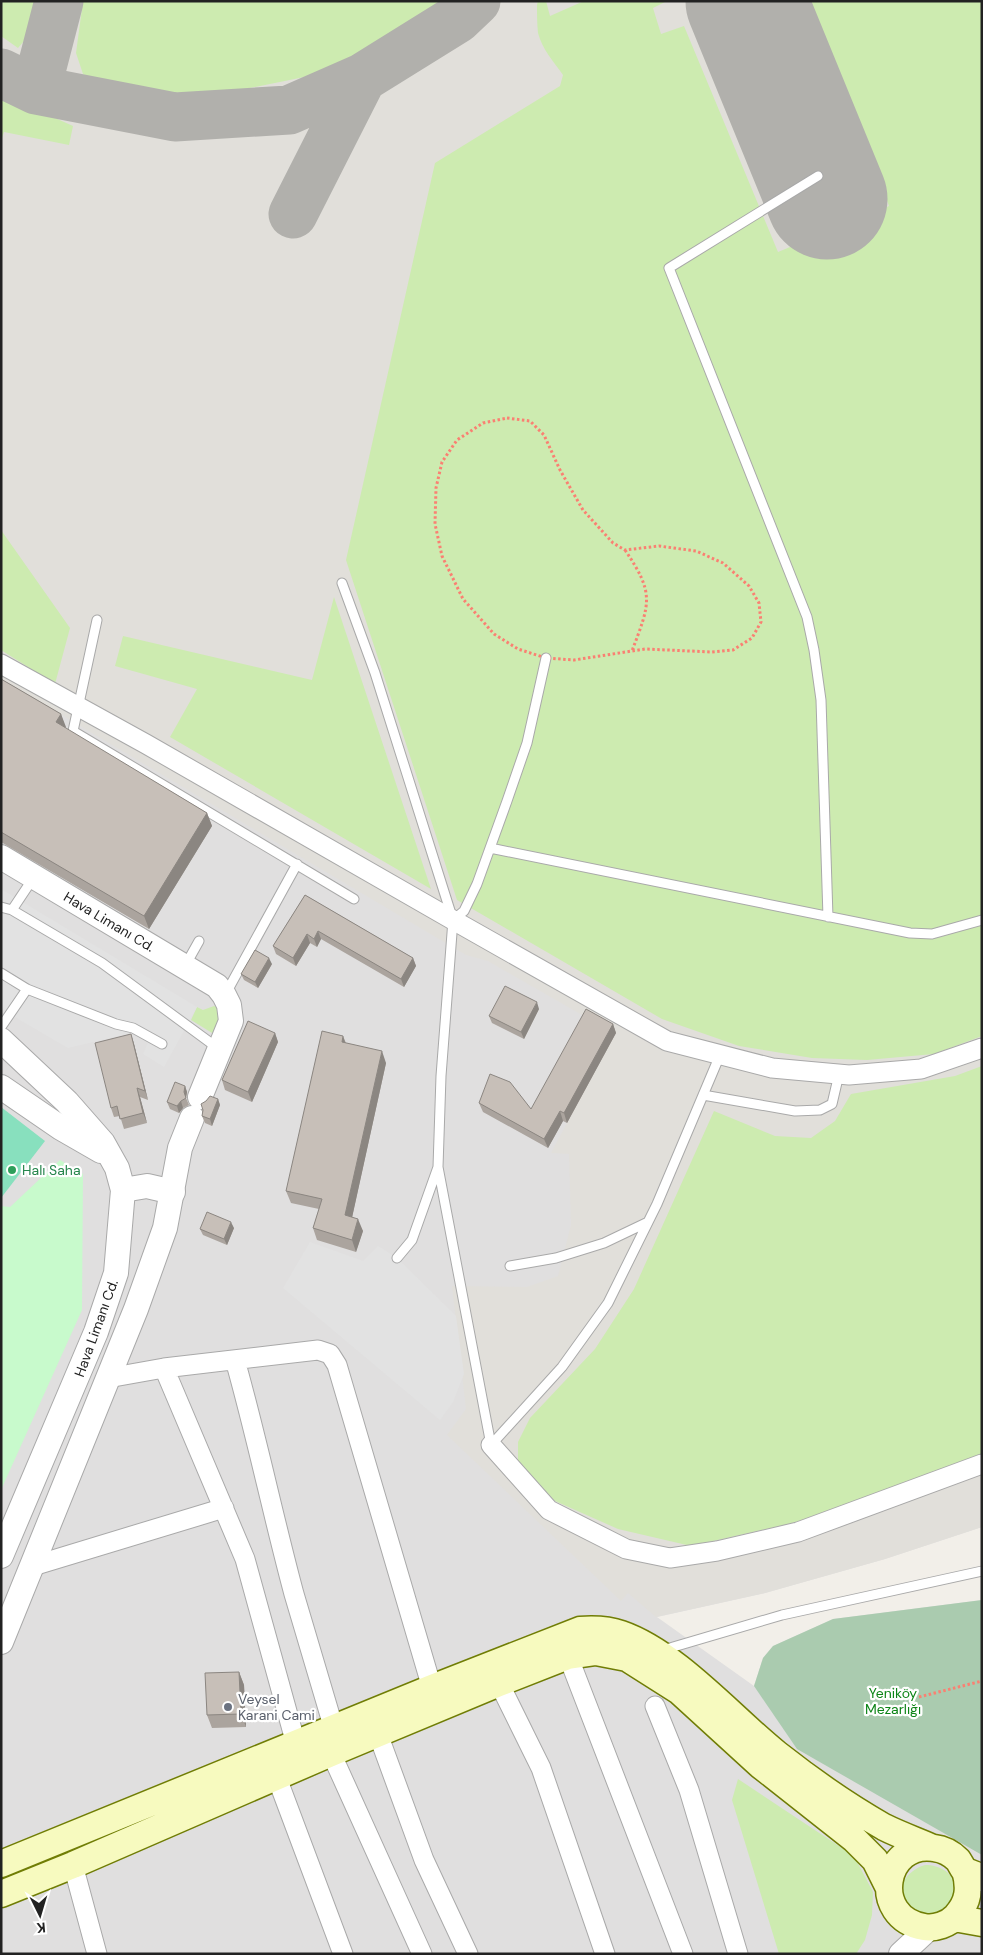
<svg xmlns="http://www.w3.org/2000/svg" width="983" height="1955" viewBox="0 0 983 1955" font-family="'DM Sans',sans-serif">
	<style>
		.residential { fill: #e0dfdf }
		.airport { fill: #e1dfda }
		.grass { fill: #cdebb0 }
		.cemetery { fill: #aacbaf }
		.park { fill: #c8facc }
		.pitch { fill: #88e0be }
		.parking { fill: #e2e2e2 }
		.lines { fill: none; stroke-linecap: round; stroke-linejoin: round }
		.taxiway { stroke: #b1b0ac; stroke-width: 49 }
		.runway { stroke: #b1b0ac; stroke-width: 121 }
		.service-casing { stroke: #a9a9a9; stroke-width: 11 }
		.minor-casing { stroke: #a9a9a9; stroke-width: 21 }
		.tertiary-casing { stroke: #a9a9a9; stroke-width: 26 }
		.secondary-casing { stroke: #707d05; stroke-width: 29 }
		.path { stroke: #fa8072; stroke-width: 3; stroke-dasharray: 2.5 2.5; stroke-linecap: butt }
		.service { stroke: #fff; stroke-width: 9 }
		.minor { stroke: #fff; stroke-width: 19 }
		.tertiary { stroke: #fff; stroke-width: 24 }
		.secondary { stroke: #f7fabf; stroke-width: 26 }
		.wall { fill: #aba49e }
		.shaded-wall { fill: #8b8681 }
		.building { fill: #c7bfb8; stroke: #8b8681 }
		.leisure-dot { fill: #2e9e5b; stroke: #fff; stroke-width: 2 }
		.worship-dot { fill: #6b7280; stroke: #fff; stroke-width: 2 }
		.labels { text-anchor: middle; stroke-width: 4.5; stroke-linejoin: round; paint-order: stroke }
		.street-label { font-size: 14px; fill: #222; stroke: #fff }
		.leisure-label { font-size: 14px; fill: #27864d; stroke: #fff; text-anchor: start }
		.park-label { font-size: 14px; fill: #0c8416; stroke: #fff }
		.worship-label { font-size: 14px; fill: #5b616d; stroke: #fff; text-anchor: start }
	</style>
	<rect width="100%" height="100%" fill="#f2efe9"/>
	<path class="residential" d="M1 1H982V1527L885 1559 765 1593 657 1617 754 1686 763 1658 773 1646 833 1619 982 1600V1954H1Z"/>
	<path class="airport" d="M1 1H982V1527L885 1559 765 1593 656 1617 628 1593 621 1601 447 1435 466 1409 452 1286 527 1287 558 1276 571 1225 569 1154 551 1153 567 1123 589 1019 488 961 466 955 1 679Z"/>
	<path class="grass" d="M1 1H36L30 34 18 48 1 36Z
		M83 1H445L389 41 319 74 235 91 173 93 100 82 83 74 76 53Z
		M538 1H546L550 16 584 1H667L653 8 661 34 684 26 778 252 889 206 809 1H982V1036L934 1054 867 1060 812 1058 739 1046 662 1019 457 900 346 560 435 163 560 86 563 75C554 62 542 49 538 33 537 24 537 14 537 5Z
		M6 96 73 126 69 145 4 132 1 141V100Z
		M1 530 70 628 55 684 1 650Z
		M334 597 431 889 170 737 197 689 115 666 123 636 312 680Z
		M214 1006 220 1008 217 1036 191 1020 197 1007 203 1010Z
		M982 1066V1455L793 1523 691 1546 618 1529 555 1501 518 1462V1442L530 1418 595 1349 634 1289 714 1111 775 1136 811 1138 835 1121 851 1094 955 1076Z
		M738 1779 854 1856 873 1892 872 1915 865 1940 856 1954H779L732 1800Z
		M925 1865C941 1865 959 1875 954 1894 954 1898 953 1904 951 1906 948 1910 942 1913 938 1916L912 1912C910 1908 905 1903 903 1898 897 1883 911 1869 925 1865Z"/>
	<path class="cemetery" d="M982 1600V1855L797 1749 754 1686 763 1658 773 1646 833 1619Z"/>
	<path class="park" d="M60 1160 83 1174 82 1310 1 1490V1206L10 1207Z"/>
	<path class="pitch" d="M1 1107 45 1141 1 1198Z"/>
	<path class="parking" d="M1 889 197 1007 164 1067 143 1054 148 1043 131 1033 68 1048 1 1009Z
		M310 1242 363 1261 378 1246 397 1258 456 1316 464 1374 453 1402 440 1420 283 1288Z"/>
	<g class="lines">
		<path class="taxiway" d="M1 73 36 90 175 117 289 110 362 78 457 19 476 1
			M36 90 59 1
			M293 214 362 78"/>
		<path class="runway" d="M746 1 827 199"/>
		<g class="service-casing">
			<path id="service" d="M818 176 669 268 807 617 814 650 821 700 828 917
				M342 583 375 673 453 920 441 1076 438 1167 491 1445
				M97 620 73 731 354 899
				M490 848 910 933 932 934 982 920
				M1 907 12 910 102 963 219 1049
				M12 910 34 877
				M453 920 464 911 477 884 507 801 527 743 546 658
				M185 966 199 941
				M1 973 27 989 116 1024 133 1028 162 1044
				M225 995 297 864
				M1 1027 27 989
				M703 1095 795 1111 820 1110 832 1104 839 1074
				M397 1258 412 1240 438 1167
				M510 1266 556 1258 604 1243 648 1222
				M491 1445 562 1367 608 1303 657 1204 720 1055
				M663 1650 782 1615 982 1571"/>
		</g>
		<g class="minor-casing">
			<path id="minor" d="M1 664 146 744 453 920 667 1041 772 1068 849 1075 921 1069 982 1048
				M235 1360C257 1438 273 1516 294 1594 307 1639 321 1684 334 1729
				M164 1368 245 1559 296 1744
				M108 1378 164 1368 318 1350 330 1354 337 1365 432 1688
				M491 1445 549 1510 626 1549 670 1558 717 1551 798 1532 982 1464
				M33 1566 224 1508
				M568 1656 683 1954
				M499 1683 541 1768 605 1954
				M655 1706 689 1790 738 1954
				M378 1734 424 1860 468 1954
				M331 1753 422 1954
				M277 1778 343 1954
				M73 1865 97 1954"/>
		</g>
		<g class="tertiary-casing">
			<g id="tertiary">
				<path id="s1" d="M1 857 217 986 224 995 229 1005 231 1021 200 1097"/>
				<path d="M1 1040 67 1102 103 1143 117 1168 123 1190 116 1273 96 1332 1 1556"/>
				<path d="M1 1087 61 1128 101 1151"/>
				<path d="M123 1190 147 1186 173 1192"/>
				<path d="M1 1642 136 1309 165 1228 180 1148 192 1118"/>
				<path d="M901 1954 929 1928"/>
			</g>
		</g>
		<g class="secondary-casing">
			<path id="secondary" d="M1 1864 432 1688 580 1630C594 1629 607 1629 621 1634 676 1653 731 1717 777 1754 810 1780 847 1806 884 1827 900 1835 917 1841 933 1848
				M965 1870C970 1888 969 1902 956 1916 949 1924 935 1929 924 1927 869 1917 884 1840 934 1848 943 1849 952 1854 958 1860 960 1863 962 1867 964 1870 969 1873 977 1875 982 1878
				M1 1894 73 1865 331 1753 499 1683 568 1656 596 1652 627 1658 679 1691 760 1765 854 1839 875 1860 888 1886
				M954 1918 982 1923"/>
		</g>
		<path class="path" d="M507 418 530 421 544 435 560 470 583 510 613 543 625 550 659 546 696 551 723 563 749 586 759 603 761 622 752 638 733 650 712 652 645 649 574 660 546 658 518 649 494 634 463 599 442 556 435 524 436 488 442 462 457 440 483 423Z
			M625 550C655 594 650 603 632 651
			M919 1697 982 1681"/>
		<use href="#service" class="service"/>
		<use href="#minor" class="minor"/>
		<use href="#tertiary" class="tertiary"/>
		<use href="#secondary" class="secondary"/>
	</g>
	<path class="wall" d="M1 679 61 714 65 728 207 813 212 826 149 929 1 842Z
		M305 895 413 958 416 966 404 987 321 939 317 947 310 943 296 966 276 954 273 946Z
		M272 964 258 988 244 980 241 974Z
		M539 1009 524 1039 492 1023 489 1016Z
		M613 1024 616 1033 567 1123 563 1121 548 1148 483 1112 479 1103 531 1109Z
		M275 1033 278 1042 252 1102 225 1090 222 1080Z
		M131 1034 134 1044 148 1100 140 1097 147 1123 124 1129 120 1116 114 1117 111 1108Z
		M343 1036 346 1043 386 1063 352 1217 363 1231 356 1252 317 1240 313 1228 319 1209 291 1203 286 1191Z
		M185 1086 187 1092 186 1098 189 1105 183 1108 179 1113 170 1109 167 1102Z
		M218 1099 220 1105 212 1126 205 1123 202 1116 206 1101Z
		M234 1228 227 1245 203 1235 200 1229Z
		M239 1672 244 1685 246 1727 212 1728 207 1715Z"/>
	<path class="shaded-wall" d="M61 714 66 727 61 735 56 722Z
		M207 813 212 826 149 929 144 916Z
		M318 931 321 939 317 947 314 939Z
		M307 934 310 943 296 966 293 958Z
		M269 958 272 964 258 988 255 982Z
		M413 958 416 966 404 987 401 979Z
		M537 1002 539 1009 524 1039 521 1032Z
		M613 1024 616 1033 567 1123 564 1113Z
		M275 1033 278 1042 252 1102 248 1092Z
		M131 1034 134 1044 148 1100 145 1091Z
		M343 1036 347 1048 342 1042Z
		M382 1051 386 1063 350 1227 345 1215Z
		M185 1086 187 1092 186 1098 184 1092Z
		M137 1088 140 1097 147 1123 143 1113Z
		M218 1099 220 1105 212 1126 210 1119Z
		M181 1101 183 1108 179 1113 177 1106Z
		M560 1111 563 1121 548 1148 544 1139Z
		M358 1219 363 1231 356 1252 352 1240Z
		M231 1222 234 1228 227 1245 224 1239Z
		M239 1672 244 1685 246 1727 241 1714Z"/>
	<path class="building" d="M1 679 61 714 56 722 207 813 144 916 1 832Z
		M305 895 413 958 401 979 318 931 314 939 307 934 293 958 273 946Z
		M255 950 269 958 255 982 241 974Z
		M505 986 537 1002 521 1032 489 1016Z
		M586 1009 613 1024 564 1113 560 1111 544 1139 479 1103 490 1074 510 1082 531 1109Z
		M248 1021 275 1033 248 1092 222 1080Z
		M322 1031 343 1036 342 1042 382 1051 345 1215 358 1219 352 1240 313 1228 322 1199 286 1191Z
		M131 1034 145 1091 137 1088 143 1113 120 1119 117 1106 111 1108 95 1043Z
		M175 1082 185 1086 184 1092 186 1098 181 1101 177 1106 167 1102Z
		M210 1096 218 1099 210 1119 202 1116 203 1110 201 1104 206 1101Z
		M207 1212 231 1222 224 1239 200 1229Z
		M239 1672 241 1714 207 1715 205 1673Z"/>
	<circle class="leisure-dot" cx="12" cy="1170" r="5"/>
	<circle class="worship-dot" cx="228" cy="1707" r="5"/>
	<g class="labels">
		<g class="street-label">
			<text dy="5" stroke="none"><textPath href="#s1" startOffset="126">Hava Limanı Cd.</textPath></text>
			<text transform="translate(96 1328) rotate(-70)" y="5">Hava Limanı Cd.</text>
		</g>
		<g class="leisure-label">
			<text x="22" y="1175">Halı Saha</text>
		</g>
		<g class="park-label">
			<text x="893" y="1698">Yeniköy<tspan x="893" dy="16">Mezarlığı</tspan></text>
		</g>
		<g class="worship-label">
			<text x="238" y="1704">Veysel<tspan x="238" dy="16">Karani Cami</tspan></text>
		</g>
	</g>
	<rect width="983" height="1955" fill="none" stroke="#222222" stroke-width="5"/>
	<g transform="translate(40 1915) rotate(175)" stroke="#ffffff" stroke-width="4" paint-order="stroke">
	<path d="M0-4L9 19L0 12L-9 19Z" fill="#222222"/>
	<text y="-8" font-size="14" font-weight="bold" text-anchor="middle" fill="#222222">K</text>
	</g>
</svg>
